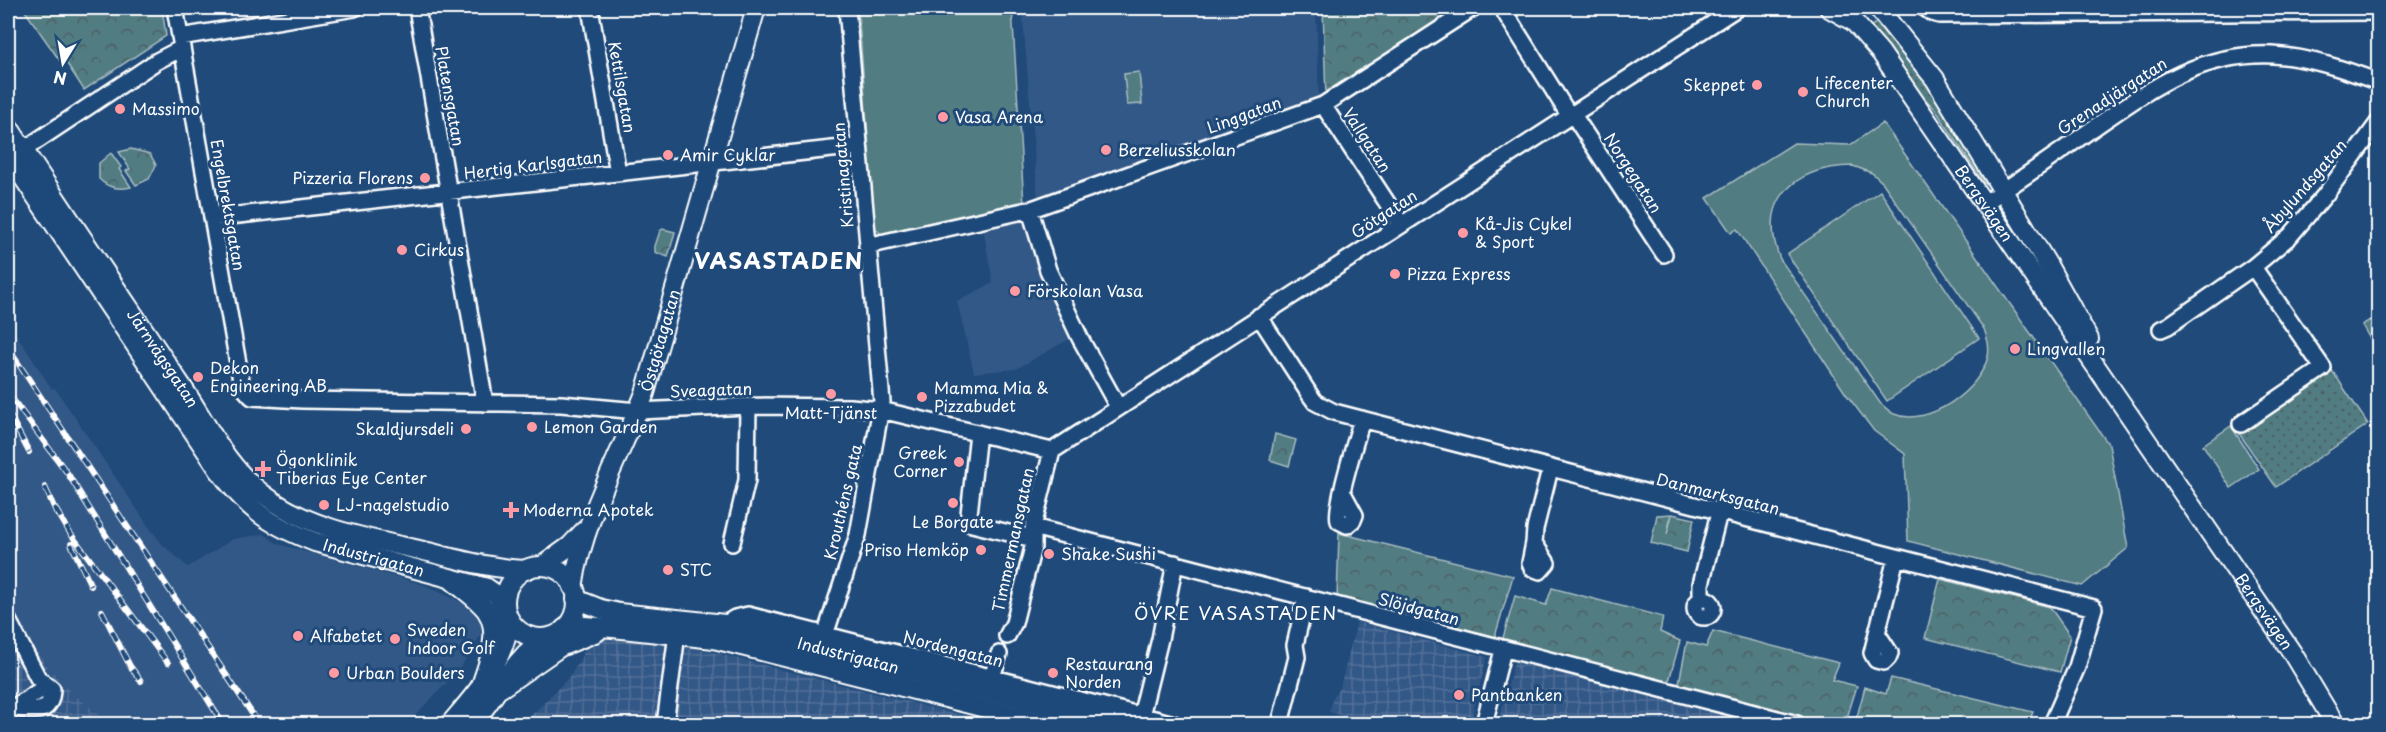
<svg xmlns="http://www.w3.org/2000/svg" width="2386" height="732" viewBox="0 0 2386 732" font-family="'Playpen Sans',sans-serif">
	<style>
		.built { fill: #335887 }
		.industrial { fill: url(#industrial-grid) }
		.grass { fill: url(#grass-dots); stroke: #a8bdc0; stroke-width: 1.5 }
		.park { fill: url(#park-crowns); stroke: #a8bdc0; stroke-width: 1.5 }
		.garden { fill: #517b82; stroke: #a8bdc0; stroke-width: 1.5; fill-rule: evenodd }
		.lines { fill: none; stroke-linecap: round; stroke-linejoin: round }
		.minor-casing { stroke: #fff; stroke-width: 20 }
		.major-casing { stroke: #fff; stroke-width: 22 }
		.minor { stroke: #1f4a7a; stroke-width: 15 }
		.major { stroke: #1f4a7a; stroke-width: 18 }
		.rail-casing { stroke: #fff; stroke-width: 6 }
		.rail { stroke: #1f4a7a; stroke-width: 4; stroke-dasharray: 11; stroke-linecap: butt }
		.poi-dot { fill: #ff9aa2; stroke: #1f4a7a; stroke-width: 2 }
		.labels { text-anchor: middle; stroke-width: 6; stroke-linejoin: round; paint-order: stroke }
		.poi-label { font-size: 16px; fill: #fff; stroke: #1f4a7a; text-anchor: start }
		.street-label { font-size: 16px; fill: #fff; stroke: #1f4a7a }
		.neighbourhood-label { font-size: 18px; letter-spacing: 1.5px; fill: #fff; stroke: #1f4a7a }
		.district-label { font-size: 22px; font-weight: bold; letter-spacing: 1.5px; fill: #fff; stroke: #1f4a7a }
	</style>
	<defs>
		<pattern id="industrial-grid" width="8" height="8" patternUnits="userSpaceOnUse" patternTransform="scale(1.5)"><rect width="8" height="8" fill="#335887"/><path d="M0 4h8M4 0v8" fill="none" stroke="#527199"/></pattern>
		<pattern id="grass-dots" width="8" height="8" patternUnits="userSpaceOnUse" patternTransform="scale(1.5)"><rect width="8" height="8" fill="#517b82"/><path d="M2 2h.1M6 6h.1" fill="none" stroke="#4e6164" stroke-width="1.8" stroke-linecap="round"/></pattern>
		<pattern id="park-crowns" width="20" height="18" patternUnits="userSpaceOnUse" patternTransform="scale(1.5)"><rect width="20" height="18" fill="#517b82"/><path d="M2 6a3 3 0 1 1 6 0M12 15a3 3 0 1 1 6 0" fill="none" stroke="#4e6164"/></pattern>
	</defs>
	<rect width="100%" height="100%" fill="#1f4a7a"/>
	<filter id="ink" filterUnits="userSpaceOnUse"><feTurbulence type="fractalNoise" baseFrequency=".0167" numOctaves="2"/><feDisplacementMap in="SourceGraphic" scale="12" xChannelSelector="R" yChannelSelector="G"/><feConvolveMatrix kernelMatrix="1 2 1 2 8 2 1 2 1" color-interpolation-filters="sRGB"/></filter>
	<g filter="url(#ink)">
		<path class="built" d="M1022 8H1316L1319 101 1038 199Z
			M1019 220 1028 225 1073 337 1016 369 974 373 957 301 993 283 983 228Z
			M8 322 52 389 55 388 149 527 163 545 188 567 233 539 264 534 278 544 425 585 477 610 485 622 484 630 458 671 407 724H96L101 716 65 687 31 645 8 603Z"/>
		<path class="industrial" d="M8 603 31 645 65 687 101 716 96 724H58L55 722 53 724H8Z
			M1357 622 1487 657 1470 724H1342L1344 716 1329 712 1333 697 1340 687Z
			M612 637 665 642 712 652 996 724H520L535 712 571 675 590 641Z
			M1514 662 1767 724H1498Z"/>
		<path class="grass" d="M1880 20 1920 68 1988 182 1987 184 1984 183 1935 109 1915 89 1870 27Z
			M2329 366 2368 424 2276 487 2236 429Z"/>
		<path class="park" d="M23 8H162L166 36 84 90 64 59 60 61Z
			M1323 8H1466L1326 98Z
			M131 149 150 154 156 165 149 179 136 185 126 171 130 169 119 152Z
			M111 153 121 167 119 169 131 187C119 190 108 188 99 179V163Z
			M663 229 675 232 668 257 655 252V246L660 231Z
			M2378 315V353L2362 325Z
			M1275 434 1296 440 1289 466 1270 460Z
			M1671 514 1667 535 1672 514 1694 519 1687 552 1651 543 1657 515Z
			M1339 533 1513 576 1493 643 1337 600Z
			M1940 579 2050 607 2070 636 2060 672 1925 638Z
			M1552 588 1663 617 1660 632 1680 641 1667 688 1501 645 1515 596 1546 605Z
			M1713 631 1839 663 1832 680 1857 686 1845 724H1813L1678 688 1687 642 1706 647Z
			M1891 678 2033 712 2028 724H1855L1865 687 1886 694Z"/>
		<path class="garden" d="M858 8H1012L1024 205 883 236 875 228Z
			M1139 72 1142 104 1127 105 1124 74Z
			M1883 123 2109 445 2128 548 2082 586 1908 541 1905 454 1874 431 1846 394 1737 229 1731 233 1707 198 1794 143 1850 145ZM1853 166 1872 173 1883 183 1984 329C1987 338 1990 346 1988 356 1981 389 1928 428 1894 414 1889 412 1884 406 1880 403L1780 259C1757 199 1795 167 1853 166Z
			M1880 191 1979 338 1887 401 1787 254Z
			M2231 426 2259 469 2231 488 2203 445Z"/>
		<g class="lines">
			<g class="minor-casing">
				<path id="minor" d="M175 8 242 386 252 397 302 400 561 404 638 411 748 406 851 407 881 410 1052 451
					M417 8 485 403
					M590 8 618 173
					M1502 8 1569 115
					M1925 8 1932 13 1939 15 2378 12
					M180 37 355 8
					M1323 105 1401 224
					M1572 113 1664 254
					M23 150 157 61 182 48
					M1983 204C2020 180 2056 155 2092 129 2150 89 2199 52 2273 55 2309 57 2345 69 2378 82
					M1030 210 1048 270 1080 338 1118 407
					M212 218 859 146
					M867 246 1032 209 1323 105 1473 8
					M1259 316 1310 395 1315 402 1334 412 2094 608 2077 667 2052 724
					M2161 329 2168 326 2253 267
					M2241 424 2323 368 2253 267 2290 236 2325 195 2378 123
					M978 433 968 523 1033 539
					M1052 451 1737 8
					M1343 493 1355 515 1353 520 1347 525 1339 521C1334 509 1357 437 1362 419
					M1033 527 1797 724
					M732 543 747 480 748 406
					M1534 543 1547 563 1540 571 1532 568 1530 563 1534 543 1535 529 1550 469
					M1701 599V584L1719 513
					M1695 608a9 9 0 1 1 18 0a9 9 0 1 1-18 0Z
					M8 620 38 678 52 689
					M725 624 735 618 748 615 1174 724
					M1877 633 1890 653 1888 658 1884 662 1876 660 1872 653 1896 558
					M825 635 858 535 882 402 847 8
					M1007 636 1014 623 1033 547V527L1052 451
					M992 678 999 654
					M8 708C29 708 51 720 52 689
					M13 708 39 691 52 689
					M1141 716 1160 639 1175 563
					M665 724 677 634
					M1280 724 1297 657 1295 645 1306 597
					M1484 724 1503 650"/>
			</g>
			<g class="major-casing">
				<g id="major">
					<path id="s1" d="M1829 8 1854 22 1881 53 2291 651 2335 724"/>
					<path d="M1878 8 1935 79 2049 267 2089 339"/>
					<path id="s2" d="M8 126C64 212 122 297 179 382 206 421 224 465 263 494 309 530 372 539 428 552 461 560 493 569 526 570"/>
					<path id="s3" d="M8 155 219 470C248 510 268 524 315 542L487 588 497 595 505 608"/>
					<path d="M542 566 570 546 584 531"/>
					<circle cx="541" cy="602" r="36"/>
					<path d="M451 579C462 589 477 598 486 610 502 632 488 665 480 688"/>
					<path id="s4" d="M573 587C583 520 620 456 645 393L756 8"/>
					<path id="s5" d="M576 599 601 609 619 613 725 624 1120 724"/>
					<path d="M564 629 584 626 613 628 714 639 1048 724"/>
					<path d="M501 688 560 647 597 632"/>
					<path d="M450 724C478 691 502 666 510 621"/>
					<path d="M472 724C497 696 514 657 545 638"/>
				</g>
			</g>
			<use href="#minor" class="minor"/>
			<use href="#major" class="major"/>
			<g class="rail-casing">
				<path id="rail" d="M8 348 259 724
					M8 393 68 474 223 724
					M8 412 29 452
					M45 487 57 514
					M55 508 70 533 168 663
					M71 544 91 586
					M102 611 130 666 141 681"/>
			</g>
			<use href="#rail" class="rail"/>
		</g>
	</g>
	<g class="poi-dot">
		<circle cx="1757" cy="85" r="6"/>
		<circle cx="1803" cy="92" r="6"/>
		<circle cx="120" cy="109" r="6"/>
		<circle cx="943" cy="117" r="6"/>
		<circle cx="1106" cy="150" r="6"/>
		<circle cx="668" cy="155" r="6"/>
		<circle cx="425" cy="178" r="6"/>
		<circle cx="1463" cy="233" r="6"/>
		<circle cx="402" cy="250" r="6"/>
		<circle cx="1395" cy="274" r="6"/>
		<circle cx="1015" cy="291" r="6"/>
		<circle cx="2015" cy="349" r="6"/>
		<circle cx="198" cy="377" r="6"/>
		<circle cx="831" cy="394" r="6"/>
		<circle cx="922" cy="397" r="6"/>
		<circle cx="532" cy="427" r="6"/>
		<circle cx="466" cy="429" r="6"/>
		<circle cx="959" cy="462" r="6"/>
		<path d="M260 460h6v6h6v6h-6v6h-6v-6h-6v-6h6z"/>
		<circle cx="953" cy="503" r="6"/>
		<circle cx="324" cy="505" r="6"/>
		<path d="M508 501h6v6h6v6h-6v6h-6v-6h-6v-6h6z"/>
		<circle cx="981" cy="550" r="6"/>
		<circle cx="1049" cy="554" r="6"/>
		<circle cx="668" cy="570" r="6"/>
		<circle cx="298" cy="636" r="6"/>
		<circle cx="395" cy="639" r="6"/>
		<circle cx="334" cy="673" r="6"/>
		<circle cx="1053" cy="673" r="6"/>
		<circle cx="1459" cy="695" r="6"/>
	</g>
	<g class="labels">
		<g class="poi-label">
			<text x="1815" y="89">Lifecenter<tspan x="1815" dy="18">Church</tspan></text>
			<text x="1745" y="91" text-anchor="end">Skeppet</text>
			<text x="132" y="115">Massimo</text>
			<text x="955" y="123">Vasa Arena</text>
			<text x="1118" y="156">Berzeliusskolan</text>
			<text x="680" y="161">Amir Cyklar</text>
			<text x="413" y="184" text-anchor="end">Pizzeria Florens</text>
			<text x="1475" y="230">Kå-Jis Cykel<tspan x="1475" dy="18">&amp; Sport</tspan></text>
			<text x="414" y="256">Cirkus</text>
			<text x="1407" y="280">Pizza Express</text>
			<text x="1027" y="297">Förskolan Vasa</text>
			<text x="2027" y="355">Lingvallen</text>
			<text x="210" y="374">Dekon<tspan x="210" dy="18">Engineering AB</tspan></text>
			<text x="934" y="394">Mamma Mia &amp;<tspan x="934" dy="18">Pizzabudet</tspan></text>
			<text x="831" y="419" text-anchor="middle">Matt-Tjänst</text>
			<text x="544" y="433">Lemon Garden</text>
			<text x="454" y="435" text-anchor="end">Skaldjursdeli</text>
			<text x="947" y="459" text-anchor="end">Greek<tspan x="947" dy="18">Corner</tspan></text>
			<text x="276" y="466">Ögonklinik<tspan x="276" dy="18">Tiberias Eye Center</tspan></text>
			<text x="336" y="511">LJ-nagelstudio</text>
			<text x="523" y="516">Moderna Apotek</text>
			<text x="953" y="528" text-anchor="middle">Le Borgate</text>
			<text x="969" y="556" text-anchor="end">Priso Hemköp</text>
			<text x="1061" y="560">Shake Sushi</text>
			<text x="680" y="576">STC</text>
			<text x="407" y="636">Sweden<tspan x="407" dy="18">Indoor Golf</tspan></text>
			<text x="310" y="642">Alfabetet</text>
			<text x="1065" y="670">Restaurang<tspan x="1065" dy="18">Norden</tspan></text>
			<text x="346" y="679">Urban Boulders</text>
			<text x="1471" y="701">Pantbanken</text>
		</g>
		<g class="street-label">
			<text transform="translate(622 87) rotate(80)" y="6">Kettilsgatan</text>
			<text transform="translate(450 96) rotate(80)" y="6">Platensgatan</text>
			<text transform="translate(2112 96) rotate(-33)" y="6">Grenadjärgatan</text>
			<text transform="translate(1244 115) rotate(-20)" y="6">Linggatan</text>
			<text transform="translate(1367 140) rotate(57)" y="6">Vallgatan</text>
			<text transform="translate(533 165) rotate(-7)" y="6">Hertig Karlsgatan</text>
			<text transform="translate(1633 173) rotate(57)" y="6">Norgegatan</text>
			<text transform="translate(843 175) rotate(-95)" y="6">Kristinagatan</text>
			<text transform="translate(2305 186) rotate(-49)" y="6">Åbylundsgatan</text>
			<text dy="6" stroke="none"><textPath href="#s1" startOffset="252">Bergsvägen</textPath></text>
			<text transform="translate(228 205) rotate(80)" y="6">Engelbrektsgatan</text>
			<text transform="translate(1384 214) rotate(-33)" y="6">Götgatan</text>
			<text dy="6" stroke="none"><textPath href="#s4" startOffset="262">Östgötagatan</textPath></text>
			<text dy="6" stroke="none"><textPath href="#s2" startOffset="279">Järnvägsgatan</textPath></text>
			<text transform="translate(711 390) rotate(-2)" y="6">Sveagatan</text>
			<text transform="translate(1718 494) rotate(14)" y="6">Danmarksgatan</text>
			<text transform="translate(843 502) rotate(-77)" y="6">Krouthéns gata</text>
			<text transform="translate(1013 540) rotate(-78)" y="6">Timmermansgatan</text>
			<text dy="6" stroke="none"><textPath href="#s3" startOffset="562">Industrigatan</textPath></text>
			<text transform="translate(1419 609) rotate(15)" y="6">Slöjdgatan</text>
			<text dy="6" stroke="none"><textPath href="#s1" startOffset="747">Bergsvägen</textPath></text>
			<text transform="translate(953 649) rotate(14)" y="6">Nordengatan</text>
			<text dy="6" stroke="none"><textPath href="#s5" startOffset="279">Industrigatan</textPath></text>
		</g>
		<g class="neighbourhood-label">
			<text x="1236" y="620">ÖVRE VASASTADEN</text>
		</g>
		<g class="district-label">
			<text x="779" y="269">VASASTADEN</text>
		</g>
	</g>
	<rect width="2386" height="732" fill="none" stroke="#1f4a7a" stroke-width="30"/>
	<rect x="15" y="15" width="2356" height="702" fill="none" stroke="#fff" stroke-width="2" filter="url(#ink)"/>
	<g transform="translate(63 63) rotate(191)" stroke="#1f4a7a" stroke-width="4.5" paint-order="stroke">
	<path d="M0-4.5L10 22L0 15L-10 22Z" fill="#ffffff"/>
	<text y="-9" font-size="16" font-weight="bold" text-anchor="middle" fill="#ffffff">N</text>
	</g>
</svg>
